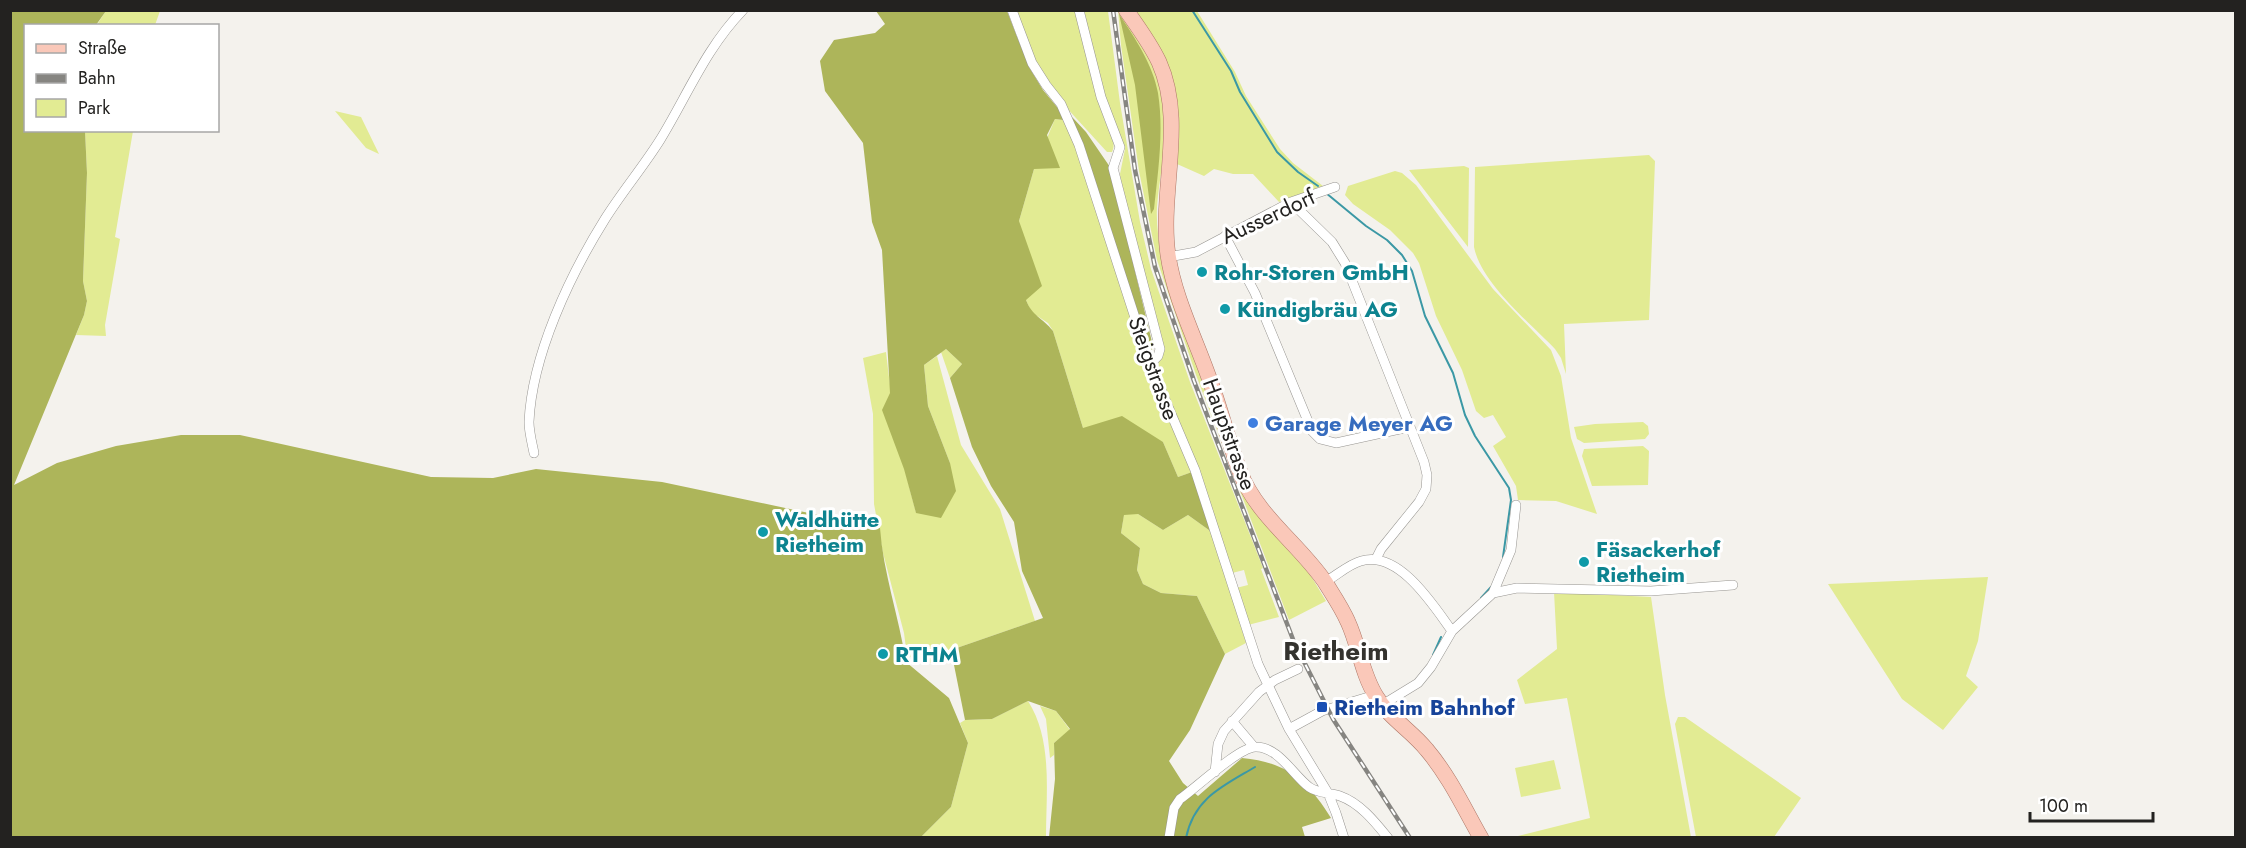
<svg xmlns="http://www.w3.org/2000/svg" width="2246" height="848" viewBox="0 0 2246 848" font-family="Jost,sans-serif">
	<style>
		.green { fill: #e2eb93 }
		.forest { fill: #adb55a }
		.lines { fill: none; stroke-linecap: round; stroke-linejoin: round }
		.stream { stroke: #3b98a5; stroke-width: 2 }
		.street-casing { stroke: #979591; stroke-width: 10 }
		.primary-casing { stroke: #ac7666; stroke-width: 16 }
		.street { stroke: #fff; stroke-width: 9 }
		.primary { stroke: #fac8b9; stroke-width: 15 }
		.rail-casing { stroke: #868581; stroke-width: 4.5 }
		.rail { stroke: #fff; stroke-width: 2; stroke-dasharray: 7; stroke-linecap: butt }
		.culture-dot { fill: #0f9aa8; stroke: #fff; stroke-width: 2 }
		.shop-dot { fill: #3f7fe0; stroke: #fff; stroke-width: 2 }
		.transit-dot { fill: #1a4fb4; stroke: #fff; stroke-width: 2 }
		.labels { text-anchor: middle; stroke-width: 6; stroke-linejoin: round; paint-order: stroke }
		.street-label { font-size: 22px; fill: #232220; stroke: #fff }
		.culture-label { font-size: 22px; font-weight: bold; fill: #0d838f; stroke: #fff; text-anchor: start }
		.shop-label { font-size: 22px; font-weight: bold; fill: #366cbe; stroke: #fff; text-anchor: start }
		.transit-label { font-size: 22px; font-weight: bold; fill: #164399; stroke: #fff; text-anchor: start }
		.quarter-label { font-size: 26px; font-weight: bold; fill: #34332f; stroke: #fff }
	</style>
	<rect width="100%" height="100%" fill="#f4f2ed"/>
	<path class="green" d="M106 11H160L155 25 96 26Z
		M1014 11H1076C1085 47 1093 85 1105 121 1109 131 1117 142 1112 152H1107L1065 106 1033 59Z
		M1084 11H1108L1120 103 1140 222 1151 269 1190 382 1263 568 1261 569 1279 617 1248 625 1236 588 1248 585 1244 570 1232 573 1158 378 1159 359 1121 184 1120 174 1125 149 1105 98Z
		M1118 11H1121C1136 36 1156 62 1163 92 1171 130 1160 169 1157 207 1156 224 1159 241 1161 258L1241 487 1311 576 1326 601 1289 620 1196 375 1157 260 1139 171 1121 45Z
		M1137 11H1197L1235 72 1246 96 1280 149 1293 163 1323 186 1279 202 1253 174H1233L1214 169 1204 176 1177 164 1176 113 1138 18Z
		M335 111 361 117 379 154 366 148Z
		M1055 119 1071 121 1142 355 1192 472 1178 477 1163 442 1083 428 1053 331 1048 323 1031 312 1026 300 1019 221 1034 169Z
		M85 131H133L115 237 120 239 105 325 106 336 76 335 84 315 87 301 83 281 87 173Z
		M1649 155 1655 161 1649 320 1564 324 1566 374 1561 358 1555 349C1530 323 1481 283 1474 247L1475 167Z
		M1464 166 1469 168 1468 247 1409 170Z
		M1395 171 1402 173 1416 185 1493 289 1551 350 1561 376 1571 438 1597 514 1556 501 1518 500 1516 486 1493 446 1506 437 1493 415 1484 418 1476 411 1462 370 1436 316 1419 263 1413 253 1390 230 1353 204 1345 195 1348 186Z
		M946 349 962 364 950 378 941 352Z
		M886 352C892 407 901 460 916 512L950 463 928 406 924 365 937 356 961 445 1000 509 1035 621 951 650 953 660 935 664 907 656 904 633 883 553 874 504 873 414 863 358Z
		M1643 422 1648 426 1649 434 1645 439 1584 443 1577 439 1574 427 1595 424Z
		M1643 446 1649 451 1648 485 1592 486 1582 456 1584 449Z
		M1124 514H1138L1163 530 1188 515 1213 533 1246 643 1225 654 1197 596 1161 593 1143 584 1137 570 1140 548 1121 533Z
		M1988 577 1978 641 1966 676 1978 687 1943 730 1902 699 1828 584Z
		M1554 592 1651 597 1665 695 1691 837 1510 838 1590 818 1567 698 1525 704 1517 680 1557 649Z
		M1028 701C1053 740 1046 793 1046 837L920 838 951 807 968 743 960 723 965 720 992 719Z
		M1040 706 1056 711 1070 730 1054 743V755L1050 758 1046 719Z
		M1678 717H1685L1801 798 1774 837H1696L1675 724Z
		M1554 760 1561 789 1521 797 1515 768Z"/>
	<path class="forest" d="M10 11H106L96 25 26 26V130L85 131 87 173 83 281 87 301 84 315 14 485 57 463 116 446 181 435H240L431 477 493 478 536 469 662 482 880 528C883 572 899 617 906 662L949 698 968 743 951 807 920 838 11 837Z
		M876 11H1007L1029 67 1043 90 1057 107 1073 118 1086 132 1110 167 1152 342V359L1071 121 1055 119 1047 135 1060 168 1034 169 1019 221 1042 286 1026 300C1032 316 1043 318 1053 331L1083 428 1122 416 1163 442 1178 477 1192 472 1213 533 1188 515 1163 530 1138 514 1124 515 1121 533 1140 548 1137 570 1143 584 1161 593 1197 596 1225 654 1190 730 1169 761 1183 783 1198 796 1242 758C1287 762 1308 781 1331 818L1302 827 1305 837H1049L1055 779 1054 743 1070 729 1056 711 1028 701 992 719 965 720 951 650 1043 618 1022 571 1014 522 991 486 972 447 950 378 962 364 946 349 924 365 928 406 950 463 956 491 941 518 916 513 904 469 882 410 890 393 882 250 872 222 863 143 825 91 820 61 834 40 875 33 885 24Z
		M1119 14C1135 38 1153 65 1158 93 1164 131 1158 172 1154 209L1151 214 1135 85Z"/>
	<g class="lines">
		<path class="stream" d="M1192 10 1231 71 1240 92 1277 152 1298 172 1318 186
			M1326 193 1366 226 1387 240 1402 255 1412 271 1425 316 1453 373 1465 415 1475 436 1509 488 1511 500 1503 557
			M1481 598 1491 587
			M1433 655 1441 637
			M1186 838C1194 798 1223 786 1255 767"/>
		<g class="street-casing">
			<path id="street" d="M1012 10 1032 63 1046 85 1061 104 1079 145 1150 364 1195 470 1258 664 1289 729 1328 793 1336 813 1344 838
				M1079 10 1101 97 1120 147 1113 168 1160 349 1158 356 1150 364
				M1291 202 1332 242 1345 263 1424 462 1427 475 1426 489 1419 502 1381 549 1376 559
				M1225 236 1255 293 1312 431 1320 439 1336 443 1409 427
				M1168 257 1196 252 1291 202 1335 187
				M534 453C532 443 529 432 529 422 532 355 570 275 605 219 622 192 643 167 660 140 687 96 706 48 743 10
				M1325 582C1336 576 1349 564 1361 561 1399 550 1433 605 1452 631
				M1493 593 1511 550 1516 505
				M1382 705 1418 683 1431 667 1452 631 1493 593 1517 588 1651 591 1733 585
				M1232 721 1254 747
				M1289 729 1322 711 1375 695
				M1215 772 1218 744 1224 731 1259 692 1275 680 1298 669
				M1169 838 1174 808 1180 799C1196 788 1238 748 1255 747 1278 746 1293 775 1309 787 1319 794 1330 792 1340 796 1360 803 1375 822 1388 838"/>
		</g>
		<g class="primary-casing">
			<path id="primary" d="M1126 10C1138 27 1150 43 1159 62 1186 122 1159 192 1168 255 1174 296 1194 336 1208 375 1220 407 1228 440 1240 472 1257 516 1299 544 1325 582 1333 595 1342 608 1348 622 1359 646 1362 674 1376 696 1389 718 1412 731 1427 750 1449 776 1464 808 1481 838"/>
		</g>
		<use href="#street" class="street"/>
		<use href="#primary" class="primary"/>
		<g class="rail-casing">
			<path id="rail" d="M1113 10 1135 170 1155 267 1194 381 1294 642 1333 719 1410 838"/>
		</g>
		<use href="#rail" class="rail"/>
	</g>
	<g class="culture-dot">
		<circle cx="1202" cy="272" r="6"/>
		<circle cx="1225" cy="309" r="6"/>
		<circle cx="763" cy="532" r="6"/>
		<circle cx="1584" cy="562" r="6"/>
		<circle cx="883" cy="654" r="6"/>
	</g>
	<circle class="shop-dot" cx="1253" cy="423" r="6"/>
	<rect class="transit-dot" x="1316" y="701" width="12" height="12" rx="3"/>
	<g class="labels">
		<g class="street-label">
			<text transform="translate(1268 216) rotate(-25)" y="8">Ausserdorf</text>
			<text transform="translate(1154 368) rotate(70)" y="8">Steigstrasse</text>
			<text transform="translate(1230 434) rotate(70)" y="8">Hauptstrasse</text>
		</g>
		<g class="culture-label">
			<text x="1214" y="280">Rohr-Storen GmbH</text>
			<text x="1237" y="317">Kündigbräu AG</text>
			<text x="775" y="527">Waldhütte<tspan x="775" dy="25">Rietheim</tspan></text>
			<text x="1596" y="557">Fäsackerhof<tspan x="1596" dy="25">Rietheim</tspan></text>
			<text x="895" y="662">RTHM</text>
		</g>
		<g class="shop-label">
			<text x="1265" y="431">Garage Meyer AG</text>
		</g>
		<g class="transit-label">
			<text x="1334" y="715">Rietheim Bahnhof</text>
		</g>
		<g class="quarter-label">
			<text x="1336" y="660">Rietheim</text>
		</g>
	</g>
	<rect width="2246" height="848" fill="none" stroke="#232220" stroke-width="24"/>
	<rect x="24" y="24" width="195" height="108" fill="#ffffff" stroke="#a7a7a6" stroke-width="1.5"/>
	<rect x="36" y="44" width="30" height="9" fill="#fac8b9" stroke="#a7a7a6" stroke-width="1.5"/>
	<text x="78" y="54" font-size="18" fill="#232220">Straße</text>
	<rect x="36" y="74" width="30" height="9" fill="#868581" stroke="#a7a7a6" stroke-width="1.5"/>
	<text x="78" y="84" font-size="18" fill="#232220">Bahn</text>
	<rect x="36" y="99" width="30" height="18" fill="#e2eb93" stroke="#a7a7a6" stroke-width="1.5"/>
	<text x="78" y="114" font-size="18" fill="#232220">Park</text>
	<path d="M2030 812v9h123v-9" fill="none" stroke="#232220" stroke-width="3"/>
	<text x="2039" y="812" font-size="18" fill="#232220" stroke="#ffffff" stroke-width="4.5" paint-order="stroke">100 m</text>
</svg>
